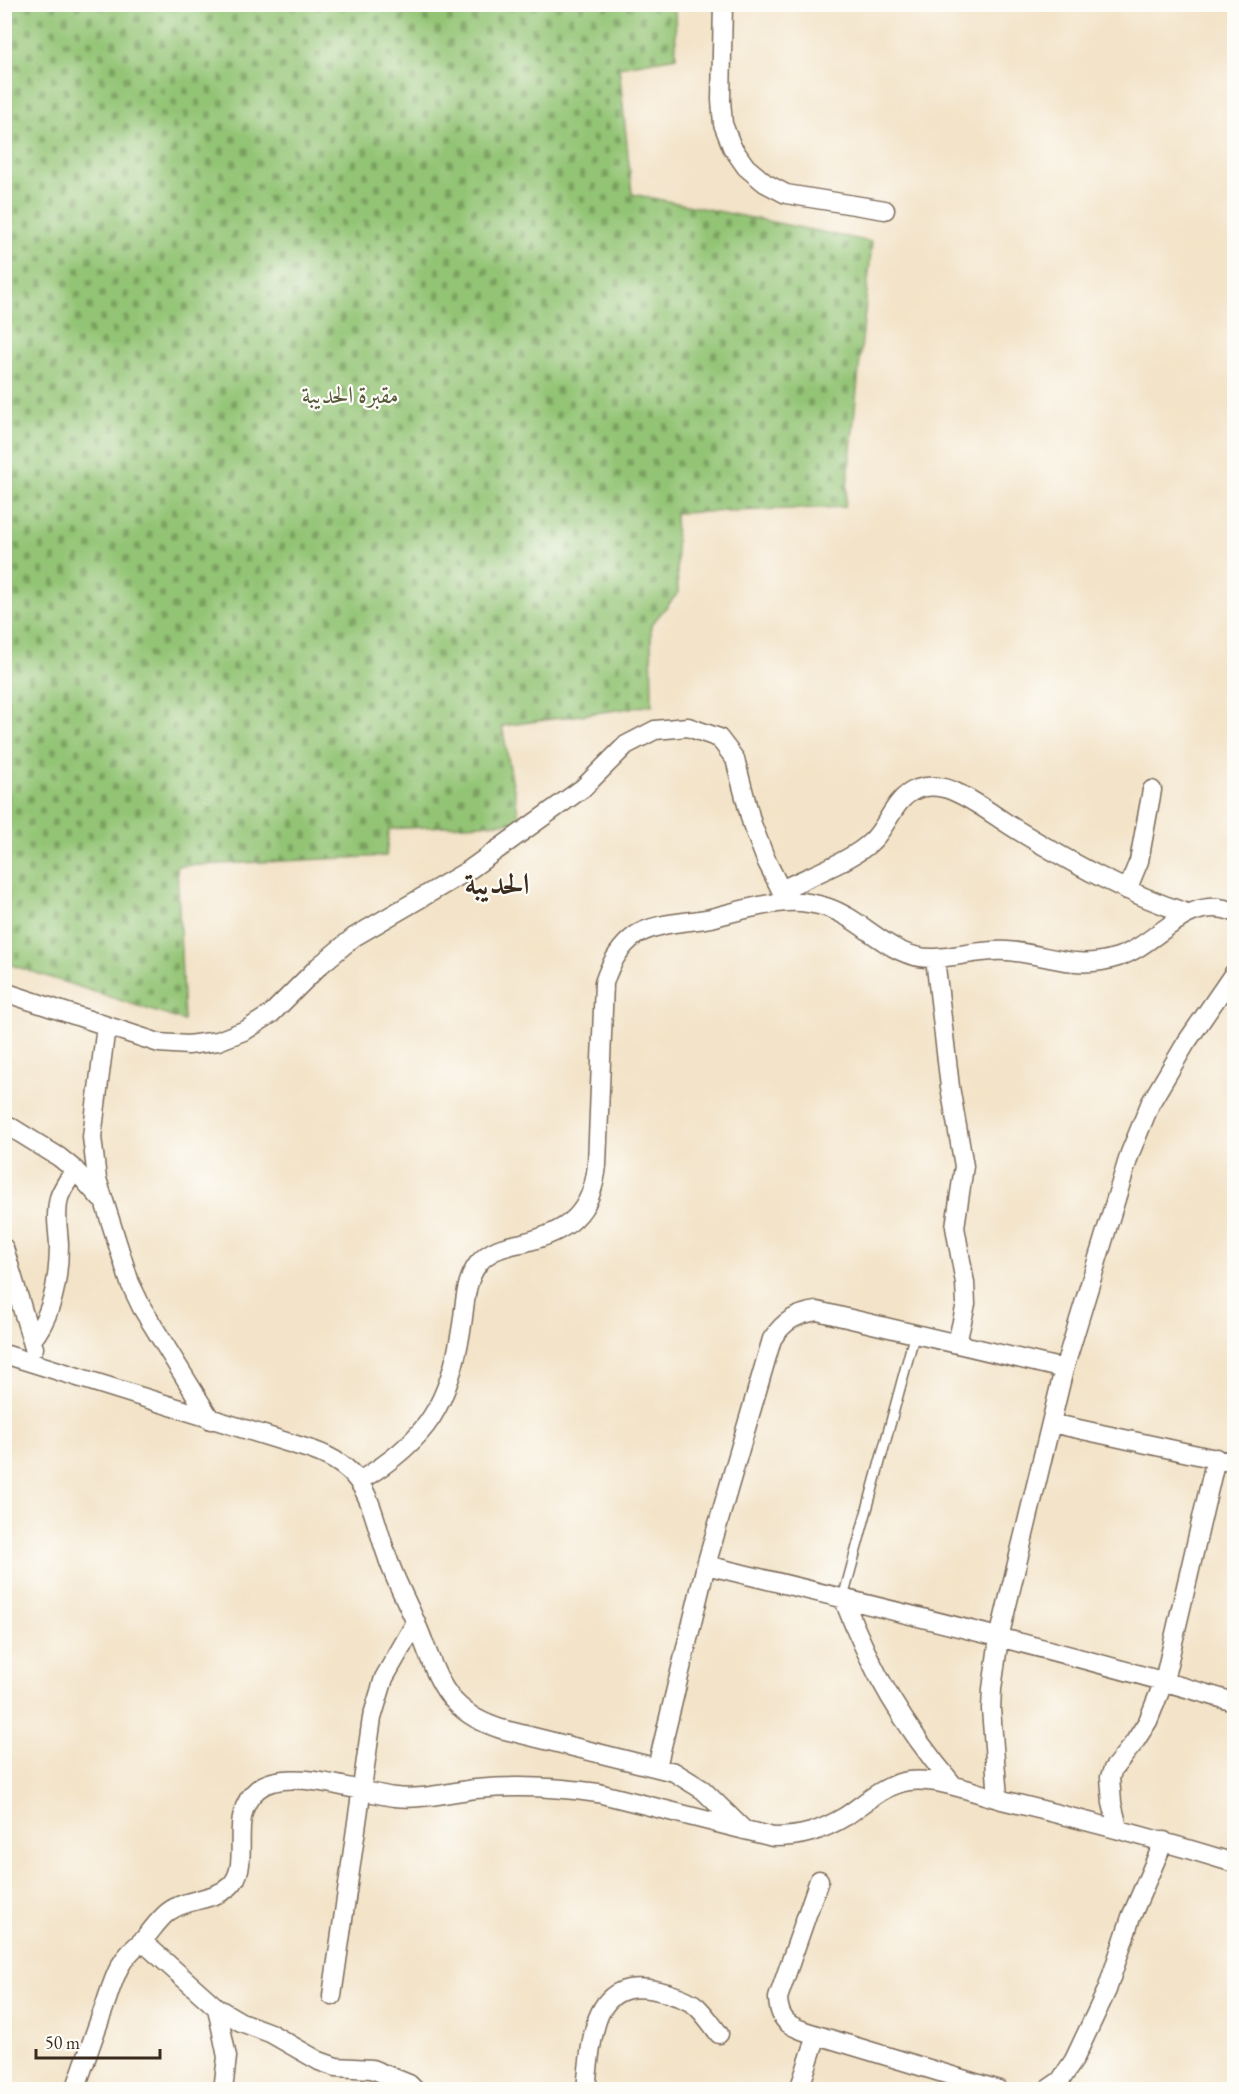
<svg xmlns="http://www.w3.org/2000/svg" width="1239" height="2094" viewBox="0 0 1239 2094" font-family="'EB Garamond',Amiri,serif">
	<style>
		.cemetery { fill: url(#cemetery-stones); stroke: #677749; stroke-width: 1.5 }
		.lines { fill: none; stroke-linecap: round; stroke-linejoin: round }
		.service-casing { stroke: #7b6b5a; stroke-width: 12 }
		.minor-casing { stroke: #7b6b5a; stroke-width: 21 }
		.service { stroke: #fff; stroke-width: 9 }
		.minor { stroke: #fff; stroke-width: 18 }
		.labels { text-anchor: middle; stroke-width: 4.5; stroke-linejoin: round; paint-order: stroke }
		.park-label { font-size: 24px; fill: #555838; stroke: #fdfcf7 }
		.district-label { font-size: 30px; font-weight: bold; fill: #3b2a1e; stroke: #fdfcf7 }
	</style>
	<defs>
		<pattern id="cemetery-stones" width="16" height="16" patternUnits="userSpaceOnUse" patternTransform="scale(1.5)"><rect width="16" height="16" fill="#93c474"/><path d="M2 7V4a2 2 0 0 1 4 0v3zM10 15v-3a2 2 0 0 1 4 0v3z" fill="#799f5f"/></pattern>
	</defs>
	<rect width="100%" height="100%" fill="#fdfcf7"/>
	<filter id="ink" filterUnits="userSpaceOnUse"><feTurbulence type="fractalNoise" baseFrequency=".0167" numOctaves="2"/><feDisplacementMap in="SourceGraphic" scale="12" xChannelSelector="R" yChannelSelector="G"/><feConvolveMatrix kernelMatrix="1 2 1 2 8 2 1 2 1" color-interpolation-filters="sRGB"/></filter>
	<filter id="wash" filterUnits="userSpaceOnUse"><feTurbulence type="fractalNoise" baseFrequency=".008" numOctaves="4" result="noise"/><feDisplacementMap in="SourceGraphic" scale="24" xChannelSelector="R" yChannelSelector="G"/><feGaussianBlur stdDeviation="1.35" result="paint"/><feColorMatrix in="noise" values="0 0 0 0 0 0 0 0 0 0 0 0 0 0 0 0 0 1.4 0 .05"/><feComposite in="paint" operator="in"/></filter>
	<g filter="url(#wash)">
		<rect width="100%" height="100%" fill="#f3e3c8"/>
		<path class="cemetery" d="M5 4 675 5 676 57 619 67 632 194 872 242 845 507 675 513 678 593 651 625 652 705 502 726 520 822 389 829 386 856 177 866 184 1021 5 963Z"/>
	</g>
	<g filter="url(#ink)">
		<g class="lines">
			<g class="service-casing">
				<path id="service" d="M843 1598 915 1333"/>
			</g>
			<g class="minor-casing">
				<path id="minor" d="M723 4 721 100 723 124 732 147 746 167 765 183 786 194 885 210
					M781 890C807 877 854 860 873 840 889 824 894 798 917 789 929 785 941 786 953 791 977 801 997 818 1019 831 1072 863 1127 894 1187 913
					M1127 890 1139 861 1152 790
					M935 958 950 1087 964 1166 955 1227 965 1283 966 1304 957 1343
					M4 992 159 1043 188 1045 218 1041 246 1030 271 1014 319 966 354 937 469 870 583 788 626 745 655 730 688 727 719 738 735 759 752 824 766 860 787 902
					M106 1026 92 1137 97 1179 130 1283 142 1308 211 1420
					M4 1123 59 1157 75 1170 101 1199
					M4 1248 34 1348
					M32 1340C53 1314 59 1278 59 1244 58 1229 55 1214 59 1198 62 1188 69 1179 75 1170
					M4 1354 312 1450C370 1470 369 1505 387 1556 395 1581 408 1603 418 1628 428 1651 436 1682 454 1701 468 1716 483 1723 501 1729L674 1772 703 1790 744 1830
					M1051 1423 1234 1463
					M359 1481C427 1441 450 1403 462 1325 465 1305 465 1281 478 1264 489 1250 505 1246 522 1243 568 1232 592 1214 597 1165L604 983C610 964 619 947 636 935 658 922 686 923 711 918 735 912 760 904 786 902 799 901 813 903 826 907 866 920 890 960 935 958 959 957 982 949 1007 951 1048 954 1075 971 1118 957 1159 944 1187 893 1234 912
					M706 1565C883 1608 1060 1650 1234 1702
					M843 1598C872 1673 903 1725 954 1786
					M657 1767 706 1565 772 1339C784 1321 796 1314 817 1311L1064 1369
					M998 1798 991 1709 992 1689 999 1638 1064 1369 1130 1153 1151 1102 1186 1043 1234 973
					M1118 1828 1112 1803 1110 1777 1113 1769 1134 1743 1148 1721 1164 1681 1216 1458
					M819 1880 778 1998C779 2025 794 2028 817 2035L999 2090
					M142 1941 217 2008 241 2022 270 2033 319 2061 336 2067 372 2069 409 2084 415 2090
					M332 1996 372 1718 384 1678 416 1622
					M217 2008 227 2057 223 2090
					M75 2090C85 2062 94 2035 104 2008 109 1994 113 1979 120 1966 126 1955 135 1947 144 1939 152 1930 159 1919 168 1912 186 1898 214 1901 230 1886 254 1864 225 1816 258 1789 287 1765 360 1793 395 1797 421 1800 449 1792 476 1789 517 1785 557 1787 598 1793L773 1837C802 1837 821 1831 846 1816 865 1803 885 1784 909 1781 940 1778 972 1792 1002 1800 1080 1819 1158 1839 1234 1863
					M586 2090C588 2069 591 2031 600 2013 614 1984 640 1985 667 1993 676 1996 688 1999 696 2006 705 2014 712 2025 719 2034
					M799 2090 817 2035
					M1047 2090 1060 2081 1074 2060 1107 1990 1131 1917 1164 1841"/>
			</g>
			<use href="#service" class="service"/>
			<use href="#minor" class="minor"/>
		</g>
	</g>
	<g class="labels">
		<g class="park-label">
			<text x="350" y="403">مقبرة الحديبة</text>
		</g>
		<g class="district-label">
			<text x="497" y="894">الحديبة</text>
		</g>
	</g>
	<rect width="1239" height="2094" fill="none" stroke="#fdfcf7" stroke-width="24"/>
	<path d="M36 2049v9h124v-9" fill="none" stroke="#3b2a1e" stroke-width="3"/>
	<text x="45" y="2049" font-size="18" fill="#3b2a1e" stroke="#fdfcf7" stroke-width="4.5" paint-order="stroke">50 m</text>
</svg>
